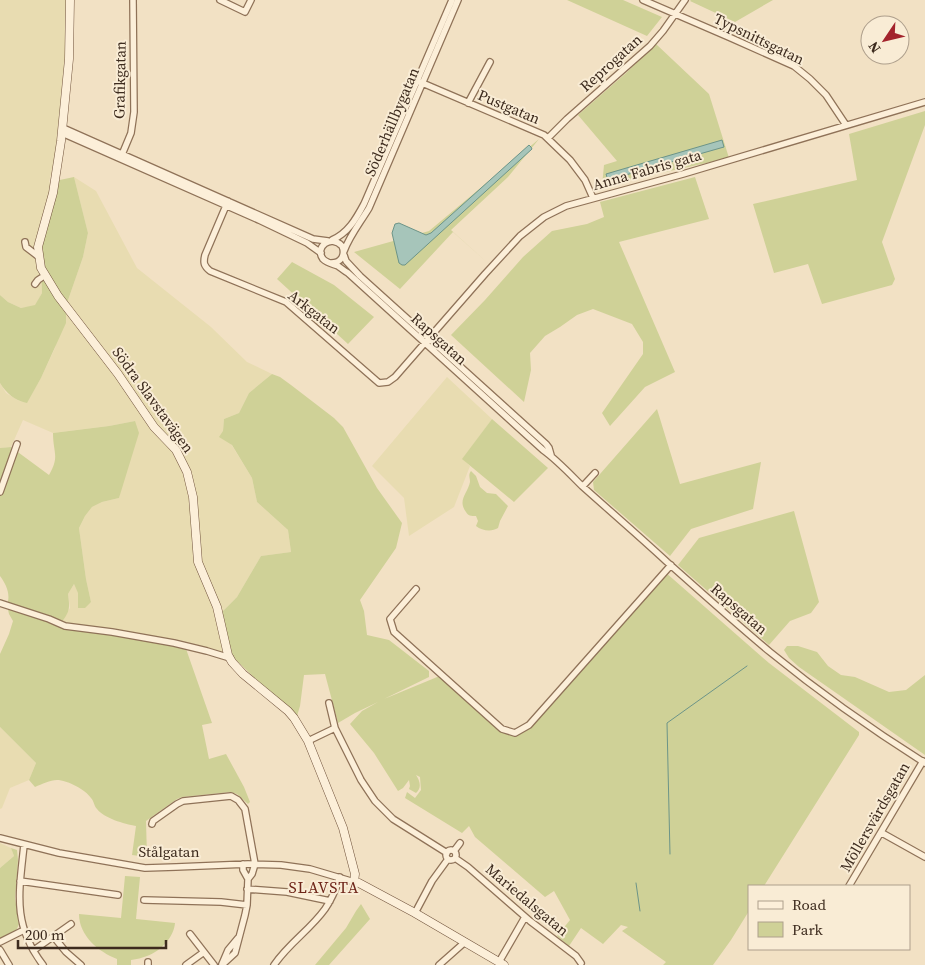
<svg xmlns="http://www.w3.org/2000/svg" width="925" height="965" viewBox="0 0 925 965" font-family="'Source Serif 4',serif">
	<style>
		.farmland { fill: #e8dcb1 }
		.green { fill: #cfd197 }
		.water { fill: #a6c5ba; stroke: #6c9488 }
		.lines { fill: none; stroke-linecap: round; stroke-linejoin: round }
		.stream { stroke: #6c9488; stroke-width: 1 }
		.street-casing { stroke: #8f7258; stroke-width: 8 }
		.secondary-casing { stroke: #71533c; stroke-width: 9 }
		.street { stroke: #fcefd9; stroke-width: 5.5 }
		.secondary { stroke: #fcefd9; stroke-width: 8 }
		.labels { text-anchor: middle; stroke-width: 4; stroke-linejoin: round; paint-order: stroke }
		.street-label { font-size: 15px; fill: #3d2b1e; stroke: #f9ecd5 }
		.neighbourhood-label { font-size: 16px; letter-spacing: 1px; fill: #6e2519; stroke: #f9ecd5 }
	</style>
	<rect width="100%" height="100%" fill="#f2e1c4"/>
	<path class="farmland" d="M0 0H66L65 60 55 159 49 182 55 181 41 268 42 293 35 306 21 308 8 302 0 295Z
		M74 177 96 191 137 268 211 327 247 362 272 374 249 393 239 413 224 419 223 431 252 478 257 502 288 530 291 552 261 556 237 597 222 612 218 608 228 655 59 624 70 608 68 594 74 584 78 592V608L91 602 86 579 79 528 85 516 92 507 102 502 119 498 123 480 135 421 109 426 53 433 23 420 11 447 0 448V383L6 393 19 401 27 402 41 378 55 348 66 306 83 257 88 233Z
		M447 377 492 419 463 459 470 466 454 507 409 536 404 498 372 466Z
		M0 727 36 763 29 780 10 788 2 808 0 809Z
		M0 843 11 848 14 856 0 868Z"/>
	<path class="green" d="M567 0H623L662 17 647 36Z
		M691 0H773L735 22 690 1Z
		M656 44 709 94 729 158 602 186 604 165 617 161 578 115 625 74Z
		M925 111V125L882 242 895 279 892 285 822 304 808 264 774 273 753 204 857 180 849 134Z
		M539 139 508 177 451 230 490 265 453 232 400 289 354 252 429 231Z
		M74 177 88 233 83 257 66 306V323L41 378 27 403C14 400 7 394 0 383V295L8 302 21 308 35 305 42 293 41 268 38 247 55 181Z
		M695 177 709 219 619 242 675 372 645 387 610 426 602 413 643 354V342L632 324 593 309 577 315 560 327 545 336 530 353 531 370 524 402 451 335 485 300 523 257 552 231 587 224 604 217 600 202Z
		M292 262 334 285 374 317 348 344 277 279Z
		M272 374 280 377 291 385 334 418 343 427 377 488 402 523 396 548 360 600 364 611 367 635 389 640 429 671V677L384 699 442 675 502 729 515 733 529 725 665 572 769 663 859 732V735L764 886H749V911L731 940 713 965H663L666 962 622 931 628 927 621 925 603 944 581 928 569 946 557 936 570 920 554 891 545 897 475 837 469 826 462 833 405 798 407 792 415 798 421 790 420 777 416 775C420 781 422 788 416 793L409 789 410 786 409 780 403 788 398 791 374 753 350 724 362 711 378 702 355 713 338 723 325 674 304 675 300 706 297 716 260 683 233 657 228 639 222 612 237 597 261 556 291 552 288 530 257 502 252 478 232 445 219 437 223 431 224 419 239 413 249 393Z
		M657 409 680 484 761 462 753 509 691 529 670 556 594 490 593 482Z
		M492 419 548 468 514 502 462 459Z
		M135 421 139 433 119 498 102 502 92 507 85 516 79 528 86 579 91 602 85 608H78V593L74 584 68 594C70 609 70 612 60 624L185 646 212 723 202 725 209 759 226 754 244 787 250 802 248 804 237 794 230 792 182 797 177 799 146 821 147 857 132 855 136 826C124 824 104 818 97 809 94 806 94 801 91 798 86 790 67 780 57 780 50 780 42 784 35 787L29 780 36 763 0 727V654L9 634 13 621 9 614 7 605C11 594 6 584 0 576V448L11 447 49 475C60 456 53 453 53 433L109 426Z
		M471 471 476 476 480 487 487 493 496 494 508 506 500 521 498 528C492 532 482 531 476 526L478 521 476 516C471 516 468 516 466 512 457 500 468 493 470 482 470 477 468 475 471 471Z
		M794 511 819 602 811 613 790 621 769 645 678 565 699 538Z
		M787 646H798L817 652 828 666 841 675 855 677 889 692 906 690 925 675V755L799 667 789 658 784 650Z
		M11 848 17 850 18 860 15 898 19 924 16 931 0 942V868L14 856Z
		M125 876 140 877 136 919 175 923C174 937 161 951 147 956 142 958 137 959 131 960V965H117V959C99 952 79 936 79 914L121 918Z
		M361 904 370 919 329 965H315L346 928 356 911Z"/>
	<path class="water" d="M722 140 724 147 608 180 606 174Z
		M529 145 531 147 532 149 405 265H402L399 263 392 233 395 224 399 223 426 235 431 233Z"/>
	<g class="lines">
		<path class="stream" d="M670 854 667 723 747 666
			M636 883 640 911"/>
		<g class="street-casing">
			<path id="street" d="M220 0 245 12 251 0
				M643 0 731 38 794 66 810 79 826 95 846 125
				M420 82 544 135 570 160 585 180 593 198
				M468 103 490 62
				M63 128 313 239 328 241
				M62 133 259 220 307 243 321 253
				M548 138 567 119 650 46 663 31 685 0
				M121 157 131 133 134 112 133 0
				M228 201 205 255C203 263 204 266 210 271L286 302 379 383 388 382 395 377 485 274 520 236 544 217 566 206 683 174 925 102
				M332 240C348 233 356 219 364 204L452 0
				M25 242 26 247 39 257
				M344 251C350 235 360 223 369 208L458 0
				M344 255 346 261 360 276 546 444 549 448 551 455
				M331 263C341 263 346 255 342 246 331 234 314 247 323 259 327 263 333 264 338 266 341 268 344 271 348 273L543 450C557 460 569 473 582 486 610 511 639 536 667 562 701 592 735 623 770 652 819 692 871 729 925 763
				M35 284 38 280 41 278
				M583 486 595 473
				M0 492 17 444
				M416 589 390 619 394 632 502 729 515 733 529 725 671 565
				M0 603 49 619 65 626 112 632 174 643 207 651 230 658
				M329 703 335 728 361 780 375 801 393 819 447 853
				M308 741 335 728
				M152 824 153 821 177 804 183 801 231 796 238 800 245 809 255 864 252 874 248 879
				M882 833 925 857
				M0 838 59 853 145 868 176 867 248 864 281 865 310 869 354 882
				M24 845C19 893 12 924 43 965
				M446 855a5 5 0 1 1 10 0a5 5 0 1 1-10 0Z
				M454 851 460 843
				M455 858 468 867 530 921 576 956 581 963
				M20 881 118 895
				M849 886 923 761
				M247 889 287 892 330 901
				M144 900 221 902 247 905
				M415 913 432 881 448 859
				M190 934 214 965
				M53 936 66 952 81 965
				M0 942 24 930
				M0 950 9 965
				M34 950 71 924
				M148 962V965
				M499 962 525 917
				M222 964 228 950 238 938
				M186 965 204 952
				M222 965 235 953 245 915 247 905 248 879 243 870V864
				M274 965C289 943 310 930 325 909 332 899 336 889 340 877
				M439 965 465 942"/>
		</g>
		<g class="secondary-casing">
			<path id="secondary" d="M70 0 69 59 61 141 53 193 38 247 41 268 58 296 118 374 154 427 176 450 187 472 193 497 198 562 217 607 228 655 232 662 243 674 288 711 294 718 308 741 343 828 355 874 354 882 359 883 415 913 504 965"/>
		</g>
		<use href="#street" class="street"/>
		<use href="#secondary" class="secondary"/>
	</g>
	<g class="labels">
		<g class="street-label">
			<text transform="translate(759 39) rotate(26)" y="5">Typsnittsgatan</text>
			<text transform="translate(611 63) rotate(-42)" y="5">Reprogatan</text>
			<text transform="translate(120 80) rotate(-89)" y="5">Grafikgatan</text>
			<text transform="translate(509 107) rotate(23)" y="5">Pustgatan</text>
			<text transform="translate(392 122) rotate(-67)" y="5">Söderhällbygatan</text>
			<text transform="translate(647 170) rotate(-16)" y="5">Anna Fabris gata</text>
			<text transform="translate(314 312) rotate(38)" y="5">Arkgatan</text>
			<text transform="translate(439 339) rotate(42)" y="5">Rapsgatan</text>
			<text transform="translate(153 400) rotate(54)" y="5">Södra Slavstavägen</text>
			<text transform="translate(739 609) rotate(41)" y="5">Rapsgatan</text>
			<text transform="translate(875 817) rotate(-60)" y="5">Möllersvärdsgatan</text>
			<text x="169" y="857">Stålgatan</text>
			<text transform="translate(527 900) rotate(40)" y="5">Mariedalsgatan</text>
		</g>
		<g class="neighbourhood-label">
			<text x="324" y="893">SLAVSTA</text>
		</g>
	</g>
	<rect x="748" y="885" width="162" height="65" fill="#f9ecd5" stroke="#ae9f8c"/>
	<rect x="758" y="901" width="25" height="8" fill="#fcefd9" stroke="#ae9f8c"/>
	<text x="792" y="910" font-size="15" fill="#3d2b1e">Road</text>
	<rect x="758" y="922" width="25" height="15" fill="#cfd197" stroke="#ae9f8c"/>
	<text x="792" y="935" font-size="15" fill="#3d2b1e">Park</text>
	<g transform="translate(885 40) rotate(235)"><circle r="24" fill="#f9ecd5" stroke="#ae9f8c"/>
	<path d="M0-4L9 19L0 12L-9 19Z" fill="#a3232c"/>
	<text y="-8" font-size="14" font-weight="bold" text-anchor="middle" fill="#3d2b1e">N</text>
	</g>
	<path d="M18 940v8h148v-8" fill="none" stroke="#3d2b1e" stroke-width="2.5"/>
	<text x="25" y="940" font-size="15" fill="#3d2b1e" stroke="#f9ecd5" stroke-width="4" paint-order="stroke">200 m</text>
</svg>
